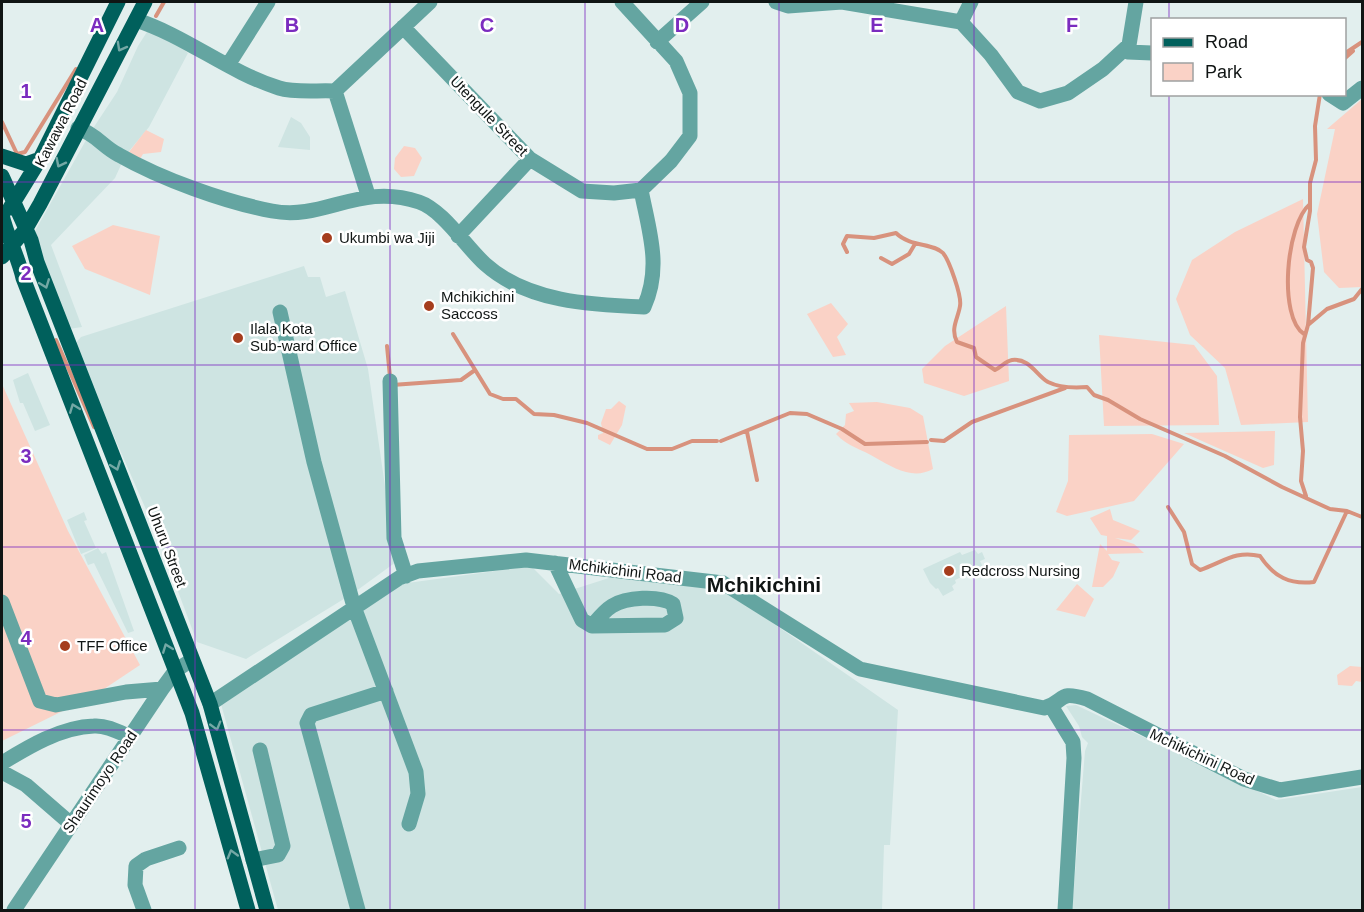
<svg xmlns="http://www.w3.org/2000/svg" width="1364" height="912" viewBox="0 0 1364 912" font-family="Helvetica,sans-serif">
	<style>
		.built { fill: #cee4e2 }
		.green { fill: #fad2c6 }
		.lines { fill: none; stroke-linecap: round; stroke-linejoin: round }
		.stream { stroke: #d8927d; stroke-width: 4 }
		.minor { stroke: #64a5a1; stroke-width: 15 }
		.major { stroke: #00605c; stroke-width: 15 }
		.oneway { stroke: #73a8a5 }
		.grid { fill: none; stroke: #7b2cbf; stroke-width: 1.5; stroke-opacity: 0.55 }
		.poi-dot { fill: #a53d1d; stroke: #fff; stroke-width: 2 }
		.labels { text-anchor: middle; stroke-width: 5; stroke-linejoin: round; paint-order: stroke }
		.street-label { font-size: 15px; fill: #101514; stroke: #fff }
		.poi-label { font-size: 15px; fill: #101514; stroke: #fff; text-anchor: start }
		.district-label { font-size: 21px; font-weight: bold; fill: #101514; stroke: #fff }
		.grid-label { font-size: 20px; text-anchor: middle; font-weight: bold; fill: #7b2cbf; stroke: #fff; stroke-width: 5; stroke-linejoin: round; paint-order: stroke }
	</style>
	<rect width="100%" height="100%" fill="#e2efee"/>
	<path class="built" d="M152 24 188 53 149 127 125 156 115 178 51 245 82 327 69 329 51 286 35 231 90 133 117 92 138 46Z
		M291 117 301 123 310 137V150L278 147Z
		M304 266 308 277H320L326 297 345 291 368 369 396 562 352 594 246 659 197 642 155 530 74 345 81 337Z
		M28 373 50 425 35 431 23 403H20L13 380Z
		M84 512 87 520 84 521 96 548 81 554 67 520Z
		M98 548 102 554 106 552 134 631 128 633 94 563 88 565 84 555Z
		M975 550 978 554 982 552 985 559 980 561 983 567 955 580 956 583 952 586 954 590 943 596 938 588 936 589 930 583 923 569 960 552 962 555Z
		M531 566 559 594 612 577 724 589 898 710 890 845H884L882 910H278L221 704 400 584Z
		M1076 705 1276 800 1362 787V910H1072L1085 751 1088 743 1082 737 1079 726 1066 706Z"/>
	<path class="green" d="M1362 99V287L1339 288 1324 272 1317 214 1335 129H1327Z
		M146 130 164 139 161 152 143 154 140 159 129 152Z
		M404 146 415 148 422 158 414 176 401 177 394 169 395 158Z
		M1303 199 1308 422 1241 425 1225 368 1190 335 1176 299 1192 260 1235 232Z
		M113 225 160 236 150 295 85 269 72 246Z
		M831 303 848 324 837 337 846 355 833 357 807 314Z
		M1006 306 1009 381 964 396 924 383 922 369 945 346Z
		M1099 335 1194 345 1217 376 1219 425 1104 426Z
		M2 384 68 531 140 665 95 695 2 741Z
		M619 401 626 406 622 425 610 445 598 439V435L603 433 601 423 606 409H611Z
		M877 402 910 408 923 416 933 469C913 480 894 468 876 458 862 449 848 447 836 434L845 425 846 414 854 411 849 403Z
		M1275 431 1274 465 1263 468 1184 433Z
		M1152 434 1184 444 1134 501 1067 516 1056 512 1068 481 1069 435Z
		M1110 509 1113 520 1140 531 1131 540 1115 538 1134 544 1144 553 1108 554 1112 560 1120 562 1113 577 1103 587H1092L1100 544 1107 551V536L1101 535 1090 518Z
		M1077 584 1094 599 1085 617 1056 610Z
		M1350 666 1362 667V682L1356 681 1352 686 1338 685 1337 675Z"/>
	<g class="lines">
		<path class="stream" d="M156 16 164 2
			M1344 54 1362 42
			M1344 59 1353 51
			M2 122 17 154 25 152 76 69
			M847 252 843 244 847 236 874 238 896 233C910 247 934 243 943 253 949 260 962 296 960 306 958 319 950 328 957 342L974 348 976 357 995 370C1001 367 1006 361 1012 360 1030 358 1036 375 1048 382 1060 388 1074 388 1087 387L1094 395 1108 400 1140 419 1225 456 1282 487 1330 509 1347 511 1362 517
			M881 258 892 264 909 254 915 244
			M1308 325 1327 309 1354 299 1362 289
			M453 334 490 394 503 399H516L534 414 554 415 587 423 647 449H672L692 441H717
			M1304 334C1278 317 1286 224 1310 204
			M56 340 94 427
			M387 346 390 377
			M392 385 461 380 475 370
			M747 432 757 480
			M931 440 944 441 972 422 1065 388
			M721 441 790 413 807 414 842 429 865 444 927 442
			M1306 496 1301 481 1303 451 1300 417 1303 343 1308 325 1313 268 1311 262 1307 260 1304 247 1310 211V183L1316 160 1315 126 1320 94
			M1168 507 1184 532 1192 564 1200 570C1223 562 1236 550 1260 556 1274 577 1290 585 1314 582L1347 511"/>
		<path class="minor" d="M776 2 788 6 842 2 961 22 991 55 1018 92 1040 101 1068 93 1103 69 1129 45 1136 2
			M136 20C186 36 228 72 279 88 295 93 318 90 335 91L430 2
			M961 22 971 2
			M403 27 530 159 582 191 614 193 641 190 671 161 690 136V93L676 61 622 2
			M657 42 702 2
			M1129 45 1128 52 1152 53
			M228 65 268 2
			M335 91 368 195
			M1329 94 1343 103 1362 88
			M78 128C97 135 102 146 119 155 161 179 225 202 272 211 325 221 359 182 419 202 443 210 466 247 485 264 527 302 591 305 644 307 662 267 649 231 641 190
			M458 236 530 159
			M280 312 314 462 354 607 416 772 418 794 409 824
			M390 381 394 538 406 576
			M555 563 582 620 592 626 665 625 676 618 673 604C659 595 626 597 612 606 604 611 598 619 592 626
			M2 602 40 701 56 705 126 692 162 689
			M210 704 399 578 418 571 526 560 723 583 860 669 1044 708C1067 701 1056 690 1087 699L1244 779 1280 790 1362 777
			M1051 706 1073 742 1074 758 1065 910
			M2 763C28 747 61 727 94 726 106 725 119 732 130 737
			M2 772 26 785 71 824
			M253 860 278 855 283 846 260 750
			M14 910 162 689 176 670 192 660
			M144 910 135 885 136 866 146 859 179 848
			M358 910 307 723 311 715 386 691"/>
		<path class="major" d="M2 156 26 164 40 159
			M2 176 31 240 37 262 210 704 267 910
			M10 208 40 159 118 2
			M2 215C7 237 18 256 23 278L192 713 248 910
			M2 257 25 230 40 204 145 2"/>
	</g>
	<defs><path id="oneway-chevron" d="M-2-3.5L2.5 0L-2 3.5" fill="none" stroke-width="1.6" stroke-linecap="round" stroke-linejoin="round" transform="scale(1.5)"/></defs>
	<g class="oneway">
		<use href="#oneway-chevron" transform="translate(121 47) rotate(119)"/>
		<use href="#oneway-chevron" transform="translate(60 163) rotate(117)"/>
		<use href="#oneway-chevron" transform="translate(45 284) rotate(69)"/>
		<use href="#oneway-chevron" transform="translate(74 408) rotate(-111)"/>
		<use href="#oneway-chevron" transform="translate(116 466) rotate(69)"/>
		<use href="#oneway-chevron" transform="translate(167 648) rotate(-111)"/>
		<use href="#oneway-chevron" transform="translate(216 726) rotate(74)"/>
		<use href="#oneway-chevron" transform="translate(232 854) rotate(-106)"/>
	</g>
	<path class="grid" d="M195 2V910M390 2V910M585 2V910M779 2V910M974 2V910M1169 2V20M1169 94V910M2 182H1362M2 365H1362M2 547H1362M2 730H1362"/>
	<g class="poi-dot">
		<circle cx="327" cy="238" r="6"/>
		<circle cx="429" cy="306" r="6"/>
		<circle cx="238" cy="338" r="6"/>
		<circle cx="949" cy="571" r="6"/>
		<circle cx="65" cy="646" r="6"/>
	</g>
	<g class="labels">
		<g class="street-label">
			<text transform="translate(489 116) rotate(46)" y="5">Utengule Street</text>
			<text transform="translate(61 123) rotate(-63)" y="5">Kawawa Road</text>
			<text transform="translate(167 547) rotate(69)" y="5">Uhuru Street</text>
			<text transform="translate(625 571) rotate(7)" y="5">Mchikichini Road</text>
			<text transform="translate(1202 757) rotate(25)" y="5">Mchikichini Road</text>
			<text transform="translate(100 782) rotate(-56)" y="5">Shaurimoyo Road</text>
		</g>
		<g class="poi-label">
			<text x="339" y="243">Ukumbi wa Jiji</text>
			<text x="441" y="302">Mchikichini<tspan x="441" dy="17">Saccoss</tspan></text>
			<text x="250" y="334">Ilala Kota<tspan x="250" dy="17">Sub-ward Office</tspan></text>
			<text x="961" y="576">Redcross Nursing</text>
			<text x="77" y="651">TFF Office</text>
		</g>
		<g class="district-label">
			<text x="764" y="592">Mchikichini</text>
		</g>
	</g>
	<g class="grid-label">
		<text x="97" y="32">A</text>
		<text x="292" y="32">B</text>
		<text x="487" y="32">C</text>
		<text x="682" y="32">D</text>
		<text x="877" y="32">E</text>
		<text x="1072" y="32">F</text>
		<text x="26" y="98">1</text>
		<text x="26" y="280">2</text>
		<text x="26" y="463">3</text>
		<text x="26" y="645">4</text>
		<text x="26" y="828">5</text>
	</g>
	<rect width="1364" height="912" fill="none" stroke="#101514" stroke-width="6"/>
	<rect x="1151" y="18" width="195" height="78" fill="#ffffff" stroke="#9fa1a1" stroke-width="1.5"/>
	<rect x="1163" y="38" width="30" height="9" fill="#00605c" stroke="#9fa1a1" stroke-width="1.5"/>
	<text x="1205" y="48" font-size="18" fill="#101514">Road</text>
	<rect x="1163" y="63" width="30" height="18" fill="#fad2c6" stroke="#9fa1a1" stroke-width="1.5"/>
	<text x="1205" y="78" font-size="18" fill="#101514">Park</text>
</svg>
